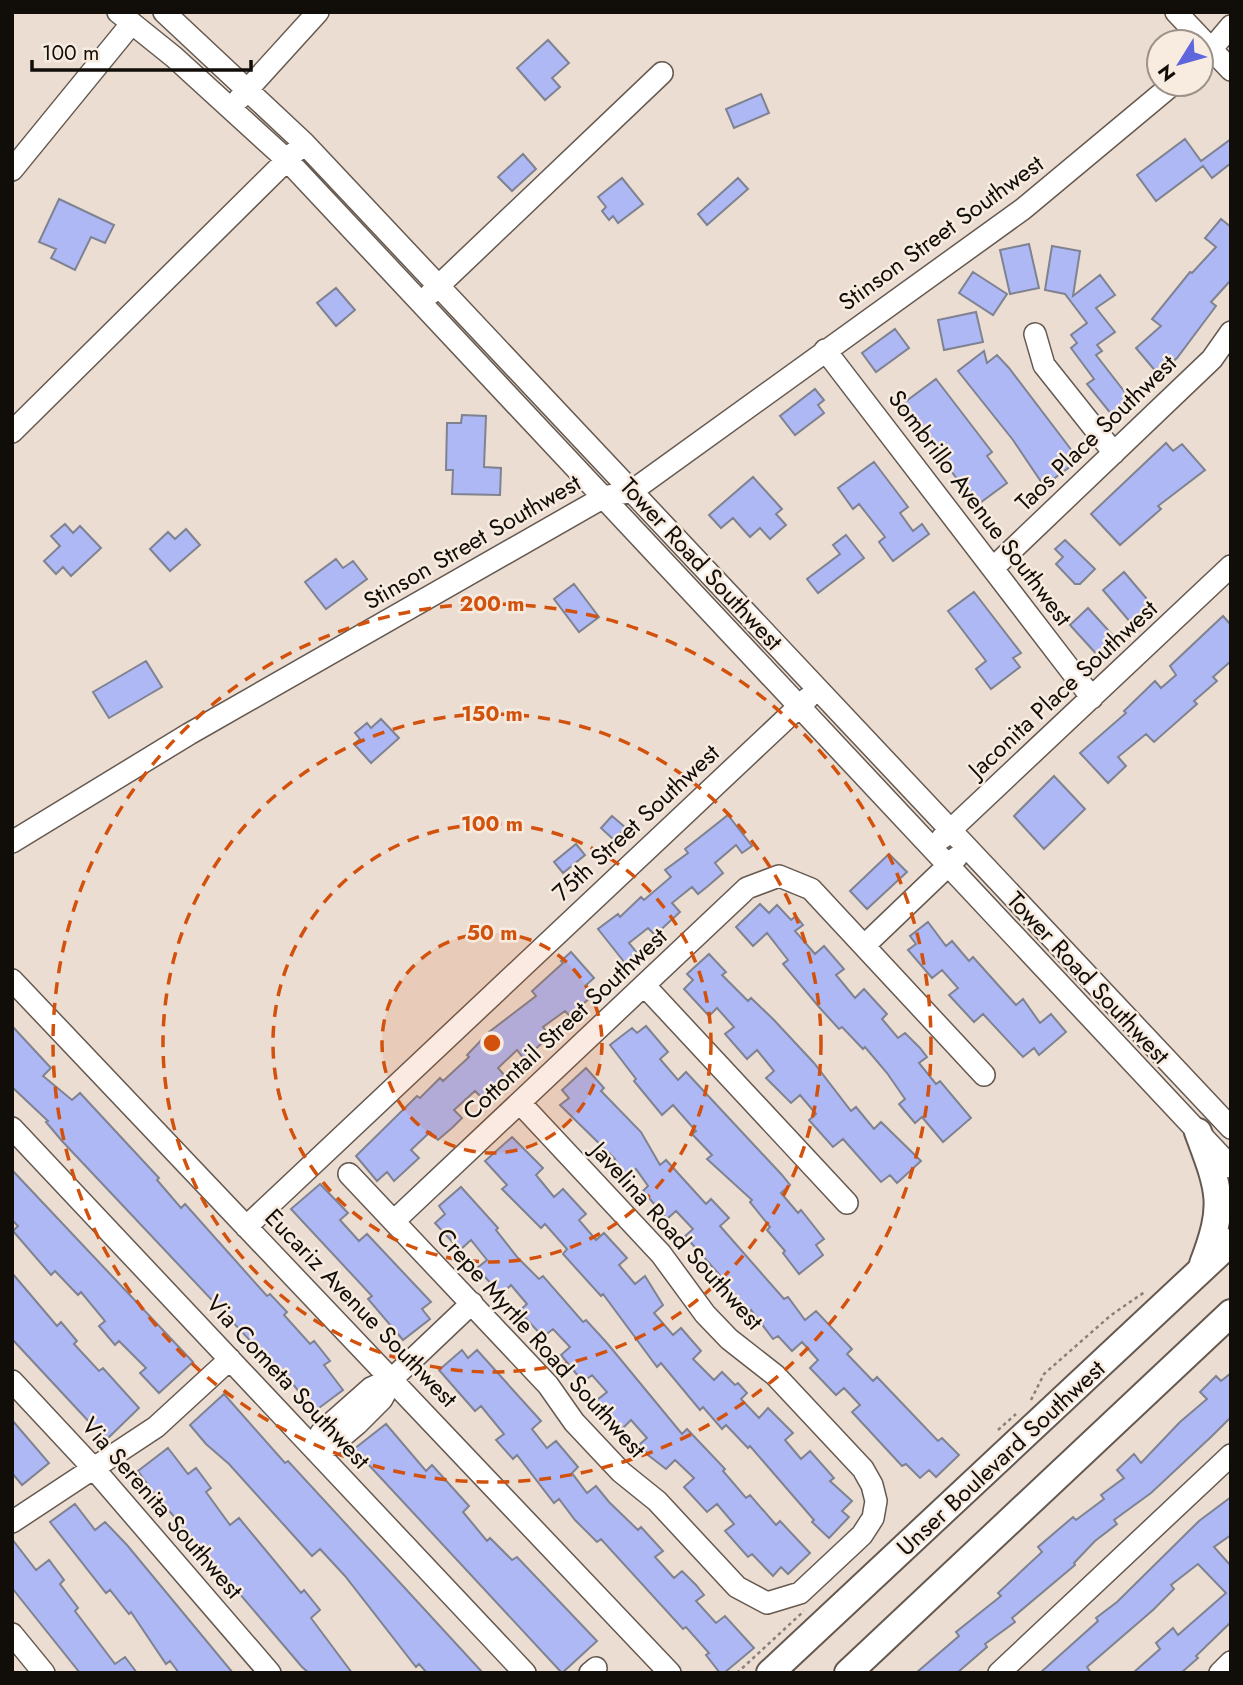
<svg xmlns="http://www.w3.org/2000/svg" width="1243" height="1685" viewBox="0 0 1243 1685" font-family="Jost,sans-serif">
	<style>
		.building { fill: #aeb8f5; stroke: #7f8290; stroke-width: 2 }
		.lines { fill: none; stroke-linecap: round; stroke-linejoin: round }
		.minor-casing { stroke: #655950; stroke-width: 24 }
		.major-casing { stroke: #655950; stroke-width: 30 }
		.path { stroke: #898078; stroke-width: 2.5; stroke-dasharray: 3.5 3.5; stroke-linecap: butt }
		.minor { stroke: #fff; stroke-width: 21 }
		.major { stroke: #fff; stroke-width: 26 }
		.ring { fill: none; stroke: #d2510c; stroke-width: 3.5; stroke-dasharray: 12 9 }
		.labels { text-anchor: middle; stroke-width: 5; stroke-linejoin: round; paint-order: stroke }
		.street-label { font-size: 24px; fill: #110d09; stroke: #f8ebdf }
		.centre { fill: #d2510c; stroke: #f8ebdf; stroke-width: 3.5 }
		.ring-label { font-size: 21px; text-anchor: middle; font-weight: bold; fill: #d2510c; stroke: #f8ebdf; stroke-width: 5; stroke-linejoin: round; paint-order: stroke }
	</style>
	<rect width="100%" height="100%" fill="#ebddd2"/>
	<path class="building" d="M548 40 569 63 552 78 560 87 545 100 517 68Z
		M761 94 769 113 734 128 726 109Z
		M1185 139 1201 161 1231 139V163L1212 178 1203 166 1156 201 1137 175Z
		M523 154 536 169 512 191 498 177Z
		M622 178 643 204 618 223 613 216 609 220 602 211 606 207 598 197Z
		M738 178 748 189 707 225 698 214Z
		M59 199 114 225 105 243 91 237 75 270 51 258 56 249 39 242Z
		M1221 219 1231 227V280L1211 302 1216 306 1177 358 1158 374 1136 348 1161 326 1152 319 1190 272 1192 273 1216 247 1205 238Z
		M1029 244 1039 288 1010 294 1000 250Z
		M1052 246 1080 251 1073 296 1100 275 1115 295 1096 308 1115 332 1097 345 1102 351 1096 355 1131 400 1112 415 1087 384 1094 379 1071 348 1077 343 1071 335 1087 323 1065 294 1045 290Z
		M973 272 1007 294 993 315 959 293Z
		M336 288 355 310 336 326 317 303Z
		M976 312 983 342 944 350 938 320Z
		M895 329 909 348 876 372 862 353Z
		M984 351 987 363 997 355 1009 368 1079 460 1044 486 1013 440 958 371Z
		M936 379 992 452 987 456 1007 483 977 505 901 405Z
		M815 389 824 400 818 405 824 413 795 435 780 416Z
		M462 415 486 416 484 467 501 468 500 495 452 494 453 470H446L447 423H461Z
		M1166 443 1173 451 1182 444 1205 470 1158 506 1161 509 1120 545 1091 514Z
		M874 462 908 507 900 513 913 531 922 524 929 534 893 561 879 542 885 537 859 504 853 509 838 488Z
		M753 477 782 509 776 514 786 525 770 539 760 528 750 537 733 518 721 528 709 515Z
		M65 524 73 533 80 526 101 548 71 576 63 567 56 574 44 561 60 546 51 536Z
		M186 529 200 545 170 571 150 549 168 532 175 539Z
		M846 535 864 558 818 593 807 579 840 554 833 545Z
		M1065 540 1095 569 1080 584H1075L1056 564 1063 557 1055 549Z
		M336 559 343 568 353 561 367 579 326 609 305 582Z
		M1124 572 1152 605 1131 623 1103 590Z
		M574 584 599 617 579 632 554 599Z
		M974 592 1021 653 1013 658 1020 667 991 689 976 669 986 661 948 611Z
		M1088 608 1118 641 1100 658 1070 625Z
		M1223 616 1231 625V661L1213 677 1217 681 1194 701 1197 704 1154 742 1146 734 1118 757 1126 766 1108 783 1080 753 1126 713 1124 711 1155 681 1161 688 1176 675 1170 666Z
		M146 661 162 687 109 718 93 692Z
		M381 719 399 738 371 763 354 744 360 739 355 733 367 723 371 728Z
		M1054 776 1085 809 1044 849 1014 816Z
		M728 815 752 846 742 853 736 845 715 863 723 873 708 886 698 894 692 887 672 903 680 912 655 935 648 928 629 943 638 954 625 963 598 929 618 914 620 917 641 897 644 900 671 877 665 870 688 853 685 849Z
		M612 816 626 828 614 840 601 828Z
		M576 844 585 855 563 873 554 862Z
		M889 854 907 872 867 909 850 891Z
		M760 904 769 913 777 905 791 920 796 916 803 925 795 931 815 954 824 946 844 969 836 975 855 998 864 989 887 1014 882 1019 898 1038 905 1033 920 1048 927 1057 919 1063 936 1084 940 1081 971 1118 943 1142 922 1117 915 1123 899 1104 905 1099 887 1073 865 1047 863 1049 842 1027 839 1029 819 1007 783 964 788 960 767 933 753 946 736 927Z
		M928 922 946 946 952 941 969 961 973 957 1016 1005 1023 999 1040 1023 1051 1014 1066 1032 1039 1055 1034 1048 1023 1057 983 1014 974 1022 949 995 958 988 942 970 932 978 908 950 916 944 910 936Z
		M571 952 594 978 585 986 593 995 570 1016 565 1011 543 1027 550 1036 524 1059 517 1050 498 1068 506 1077 482 1098 475 1091 454 1110 462 1118 453 1127 438 1140 430 1132 411 1150 419 1158 394 1181 387 1172 377 1181 356 1156 417 1096 420 1098 440 1078 443 1081 469 1057 467 1055 489 1032 536 996 532 991 563 963 561 961Z
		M709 954 726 972 722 975 748 1001 751 998 773 1019 814 1063 851 1111 856 1107 874 1129 881 1122 921 1161 897 1183 890 1175 881 1182 843 1139 833 1147 809 1120 816 1114 800 1095 791 1103 766 1078 774 1071 757 1050 747 1059 725 1034 734 1027 717 1008 709 1016 684 989 693 980 687 974Z
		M12 1026 51 1068 43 1076 72 1100 80 1093 159 1178 157 1180 181 1208 185 1204 267 1296 270 1294 287 1312 284 1315 310 1344 314 1341 330 1361 324 1365 343 1390 315 1411 277 1365 275 1367 62 1141 46 1122 48 1121 12 1087Z
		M646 1026 668 1052 660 1059 678 1080 686 1072 782 1175 790 1185 781 1193 798 1213 801 1210 824 1239 816 1245 823 1255 799 1274 783 1253 785 1251 767 1230 770 1227 750 1202 752 1200 707 1159 712 1155 692 1134 696 1131 673 1105 662 1115 634 1081 636 1079 610 1045 632 1028 637 1033Z
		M586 1068 604 1088 601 1091 641 1132 660 1165 666 1160 706 1204 711 1199 729 1218 720 1226 784 1299 788 1297 805 1320 816 1311 852 1349 847 1354 873 1381 877 1377 938 1441 942 1438 959 1455 936 1477 929 1470 920 1478 906 1464 902 1466 852 1412 860 1405 844 1388 836 1395 810 1368 818 1360 802 1342 792 1351 778 1336 773 1339 751 1310 746 1314 722 1284 725 1281 685 1236 693 1229 676 1211 667 1219 643 1191 648 1186 636 1169 626 1176 614 1158 560 1105 569 1098 562 1090Z
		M512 1137 543 1168 536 1175 554 1197 563 1189 586 1214 579 1220 596 1240 604 1233 627 1258 619 1265 635 1284 645 1276 663 1305 654 1313 673 1335 681 1328 701 1351 693 1359 714 1380 722 1372 735 1385 738 1383 747 1393 741 1399 759 1418 768 1408 793 1433 785 1440 801 1459 810 1451 834 1478 830 1481 852 1501 842 1511 849 1517 829 1538 812 1522 814 1520 750 1446 748 1448 726 1425 722 1429 703 1407 700 1410 661 1363 657 1367 603 1294 601 1296 563 1254 567 1249 545 1224 541 1228 502 1189 507 1185 485 1161Z
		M12 1170 193 1362 159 1393 140 1373 146 1368 119 1341 115 1345 99 1326 105 1321 81 1292 78 1295 55 1271 51 1275 13 1231 18 1226 12 1220Z
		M320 1184 348 1213 340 1220 359 1241 367 1234 431 1302 422 1309 430 1319 403 1340 368 1299 372 1296 291 1209Z
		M461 1187 498 1228 496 1230 518 1258 539 1279 543 1276 583 1322 586 1320 607 1343 682 1434 687 1429 725 1469 723 1471 746 1498 750 1495 776 1525 780 1521 810 1553 788 1574 781 1567 773 1576 752 1554 748 1557 725 1531 734 1524 717 1504 707 1512 684 1487 694 1478 675 1460 666 1469 648 1455 640 1444 647 1438 631 1420 622 1429 597 1400 607 1392 592 1375 583 1382 561 1355 570 1347 553 1329 543 1337 519 1311 527 1304 511 1285 501 1295 477 1268 487 1260 471 1240 460 1250 445 1234 435 1223 445 1214 439 1206Z
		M12 1273 57 1326 61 1322 77 1341 74 1344 99 1371 103 1368 139 1408 106 1440 12 1339Z
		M462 1350 468 1358 477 1350 541 1421 532 1429 547 1448 556 1441 578 1467 572 1473 587 1493 596 1486 609 1502 638 1530 641 1527 663 1551 655 1557 674 1578 682 1571 696 1585 704 1595 696 1601 716 1623 725 1616 754 1648 724 1673H720L706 1655 709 1653 686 1627 683 1629 601 1539 597 1542 575 1520 559 1499 554 1503 517 1455 513 1459 496 1440 504 1434 481 1406 475 1411 439 1370Z
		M1231 1373V1417L1212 1436 1151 1493 1114 1520 1117 1524 1095 1541 1074 1563 1075 1565 1012 1618 1015 1622 985 1644 987 1647 957 1673H916L959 1636 956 1632 1001 1596 998 1593 1042 1552 1038 1547 1073 1517 1076 1520 1104 1499 1101 1495 1124 1478 1117 1470 1134 1454 1141 1463 1180 1422 1207 1399 1200 1392 1216 1376 1221 1381Z
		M224 1394 285 1463 288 1461 483 1673H427L419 1664 416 1667 345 1576 320 1549 312 1556 229 1464 206 1444 190 1425Z
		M12 1420 49 1463 22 1485 12 1473Z
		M386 1424 426 1471 432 1465 469 1506 463 1512 487 1541 490 1538 512 1560 517 1557 597 1641 562 1673 354 1449Z
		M168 1448 188 1474 196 1468 211 1488 206 1492 230 1525 239 1518 301 1593 304 1590 320 1610 311 1618 352 1673H309L302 1667 153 1492 138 1471Z
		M1231 1497V1535L1214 1547 1231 1566V1622L1196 1656 1198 1658 1181 1673H1133L1160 1649 1156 1643 1173 1628 1178 1635 1226 1593 1198 1564 1171 1585 1174 1589 1153 1610 1087 1667 1091 1673H1040L1098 1621 1096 1618 1117 1602 1199 1521Z
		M75 1504 95 1530 105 1522 127 1545 233 1673H179L170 1661 166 1664 131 1612 129 1614 110 1590 106 1593 50 1522Z
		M12 1539 36 1570 49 1560 64 1580 60 1584 78 1608 75 1611 115 1664 125 1657 137 1673H80L12 1588Z"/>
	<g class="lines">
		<g class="minor-casing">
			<path id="minor" d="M118 12 174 57 287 160 1231 1167
				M164 12 304 143 1231 1128
				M1176 12 1231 70
				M1203 59 1231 26
				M239 99 318 12
				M12 170 132 23
				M430 294 662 73
				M1035 334 1044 365 1114 453
				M825 350 1092 698
				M12 432 297 150
				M993 568 1212 359 1231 332
				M942 838 1231 566
				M12 842 189 734 604 497 632 491 1023 209 1173 84
				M865 945 957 857
				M12 980 670 1673
				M644 985 847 1203
				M12 1128 525 1673
				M349 1174 548 1385 574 1422 621 1472 657 1501 737 1587 767 1603 800 1593 862 1535 873 1518 876 1501 872 1485 863 1469 775 1375 729 1339 705 1314 661 1254 520 1103
				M394 1221 747 888 779 876 811 889 984 1075
				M246 1227 808 698
				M12 1381 95 1470 270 1673
				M316 1451 332 1445 357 1424 382 1399 393 1378 472 1303
				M316 1451 321 1433 327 1427 371 1388 393 1378
				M12 1522 156 1427 230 1359
				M12 1634 44 1673
				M590 1673 596 1668
				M999 1673 1231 1455
				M1220 1673 1231 1662"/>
		</g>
		<g class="major-casing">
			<path id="major" d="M1198 1132C1220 1191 1226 1204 1203 1264
				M770 1673 1231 1242
				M848 1673 1231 1313"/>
		</g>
		<path class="path" d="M1031 1400 1044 1374 1110 1316 1146 1291
			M998 1430 1016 1414
			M737 1673 804 1611"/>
		<use href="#minor" class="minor"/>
		<use href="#major" class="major"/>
	</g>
	<circle cx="492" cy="1043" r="110" fill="#d2510c" fill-opacity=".12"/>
	<g class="ring">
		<circle cx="492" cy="1043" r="110"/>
		<circle cx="492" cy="1043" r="219"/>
		<circle cx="492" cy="1043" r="329"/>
		<circle cx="492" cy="1043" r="439"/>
	</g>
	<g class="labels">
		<g class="street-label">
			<text transform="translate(941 233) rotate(-36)" y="8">Stinson Street Southwest</text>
			<text transform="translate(1096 433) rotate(-44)" y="8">Taos Place Southwest</text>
			<text transform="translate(980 508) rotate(53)" y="8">Sombrillo Avenue Southwest</text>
			<text transform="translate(472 542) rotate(-30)" y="8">Stinson Street Southwest</text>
			<text transform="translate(701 564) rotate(47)" y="8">Tower Road Southwest</text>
			<text transform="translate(1063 689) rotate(-43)" y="8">Jaconita Place Southwest</text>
			<text transform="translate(636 823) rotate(-43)" y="8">75th Street Southwest</text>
			<text transform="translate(1088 978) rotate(47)" y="8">Tower Road Southwest</text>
			<text transform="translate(565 1024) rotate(-43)" y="8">Cottontail Street Southwest</text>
			<text transform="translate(677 1236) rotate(48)" y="8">Javelina Road Southwest</text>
			<text transform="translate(361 1308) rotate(46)" y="8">Eucariz Avenue Southwest</text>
			<text transform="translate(541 1343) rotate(48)" y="8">Crepe Myrtle Road Southwest</text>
			<text transform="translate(288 1382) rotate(47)" y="8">Via Cometa Southwest</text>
			<text transform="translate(1001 1458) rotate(-43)" y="8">Unser Boulevard Southwest</text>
			<text transform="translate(162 1508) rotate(49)" y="8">Via Serenita Southwest</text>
		</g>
	</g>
	<circle cx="492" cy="1043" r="10" class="centre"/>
	<g class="ring-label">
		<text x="492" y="611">200 m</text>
		<text x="492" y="721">150 m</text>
		<text x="492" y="831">100 m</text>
		<text x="492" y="940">50 m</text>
	</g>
	<rect width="1243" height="1685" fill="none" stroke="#110d09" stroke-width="28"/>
	<g transform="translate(1180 63) rotate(233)"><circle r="33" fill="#f8ebdf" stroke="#9c9289" stroke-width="2"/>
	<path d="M0-5L12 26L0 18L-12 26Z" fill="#5f65dd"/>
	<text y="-10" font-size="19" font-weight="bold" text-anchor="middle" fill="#110d09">N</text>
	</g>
	<path d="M32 60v10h219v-10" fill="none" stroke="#110d09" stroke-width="3.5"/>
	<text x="42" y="60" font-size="21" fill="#110d09" stroke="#f8ebdf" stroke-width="5" paint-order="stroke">100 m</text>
</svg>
